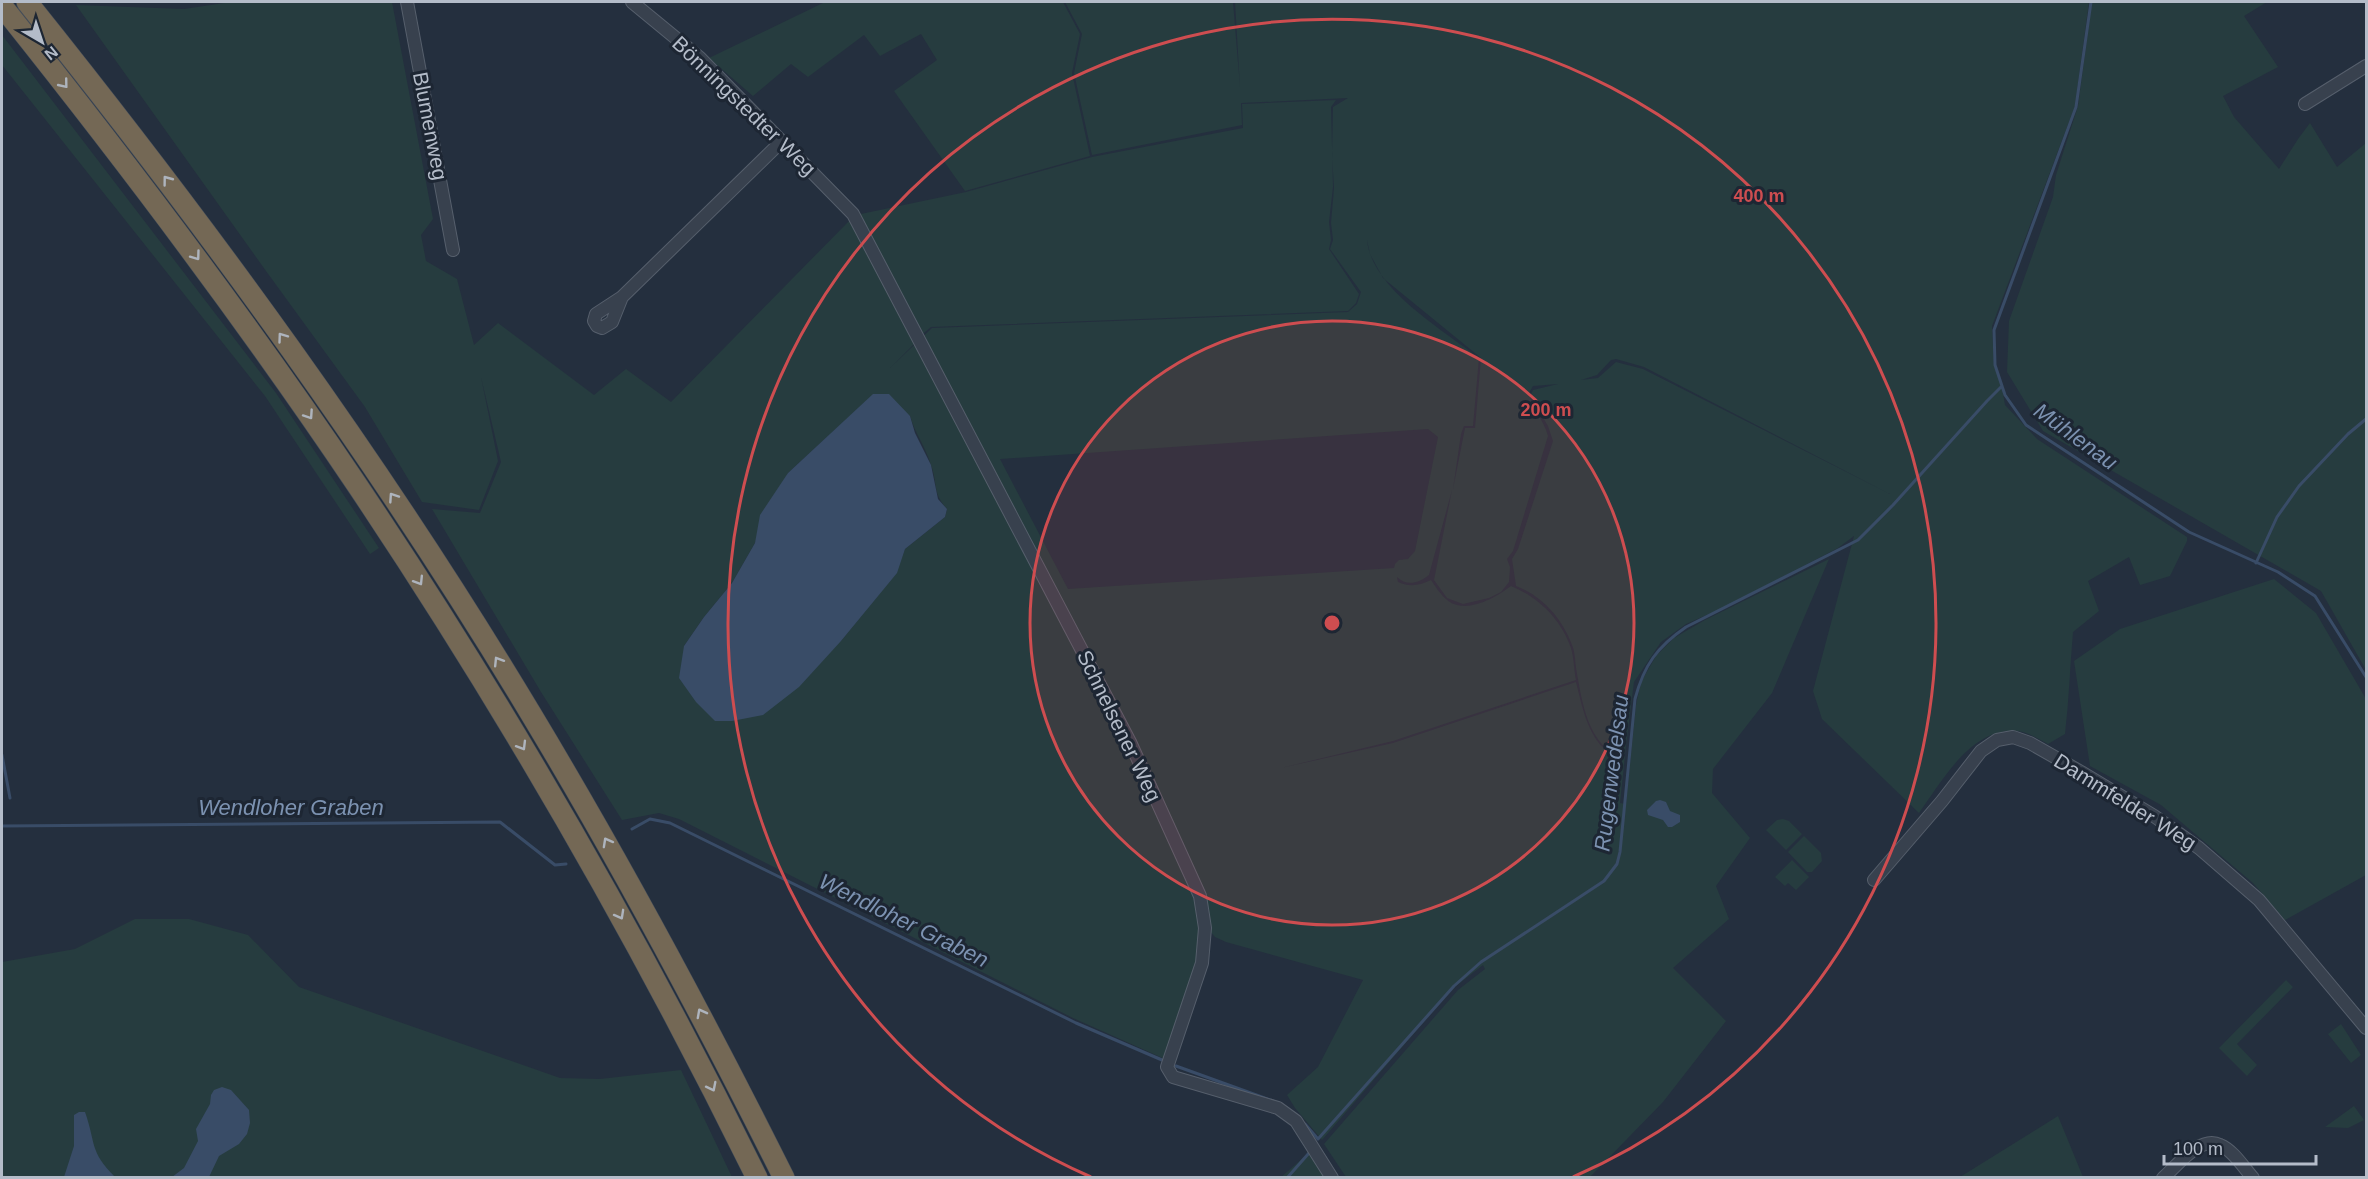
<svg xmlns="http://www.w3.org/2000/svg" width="2368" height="1179" viewBox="0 0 2368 1179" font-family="Helvetica,sans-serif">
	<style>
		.green { fill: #263c3f; fill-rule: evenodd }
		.water { fill: #394c67 }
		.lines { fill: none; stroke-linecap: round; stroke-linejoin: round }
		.stream { stroke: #394c67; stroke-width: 3 }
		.street-casing { stroke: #565f6c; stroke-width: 14 }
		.highway-casing { stroke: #434c59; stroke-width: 22 }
		.street { stroke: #38414e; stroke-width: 12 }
		.highway { stroke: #746855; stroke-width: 21 }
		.oneway { stroke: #aeb4bd }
		.ring { fill: none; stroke: #ce4d50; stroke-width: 3 }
		.labels { text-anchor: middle; stroke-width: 6; stroke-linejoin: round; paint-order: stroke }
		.street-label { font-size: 21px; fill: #b4bcc9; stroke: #1d2633 }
		.water-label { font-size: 22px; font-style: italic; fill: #7c92b1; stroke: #1d2633 }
		.centre { fill: #ce4d50; stroke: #1d2633; stroke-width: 3 }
		.ring-label { font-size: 18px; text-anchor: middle; font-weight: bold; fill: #ce4d50; stroke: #1d2633; stroke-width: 6; stroke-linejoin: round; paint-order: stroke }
	</style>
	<rect width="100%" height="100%" fill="#242f3e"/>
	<path class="green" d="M231 2H392L433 219 421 235 426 261 457 279 474 345 498 323 594 395 626 369 671 402 852 218 917 341 890 368 932 328 1348 312 1357 304 1361 292 1330 249 1333 240 1331 223 1334 188 1332 154 1333 107 1348 98 1241 103 1242 125 1092 155 1074 73 1082 34 1065 2H1233L1240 87 1235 2H2089L2075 106 1992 326 1994 366 2001 382 2005 405 2037 439 2187 537V541L2170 576 2140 585 2129 557 2088 581 2099 611 2073 632C2070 666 2069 700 2065 734L2048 744C2040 740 2028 732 2018 731 1971 727 1943 780 1919 813L1822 719 1813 691 1854 536 1838 548 1723 608 1686 624 1661 642 1634 682 1625 754C1620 753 1612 753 1607 749 1585 730 1581 695 1576 668 1575 660 1575 652 1572 645 1562 618 1542 596 1516 586L1512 559 1518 549 1553 441 1548 426 1530 396 1533 390 1558 384 1533 386 1529 393C1532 409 1544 420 1548 436L1513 551 1507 559 1510 567 1509 582 1501 592 1489 598 1463 604 1447 598 1434 580 1452 490 1429 575C1418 584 1406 586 1397 577L1398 582C1410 587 1418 586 1431 580 1435 586 1440 594 1446 599 1464 616 1495 598 1511 586 1538 597 1561 619 1571 648 1574 658 1574 670 1576 680L1393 741 1281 768 1393 743 1576 682C1582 705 1587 735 1607 751 1611 754 1619 755 1625 756L1620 803 1626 804 1636 705 1641 682 1656 656 1674 638 1705 620 1829 559 1772 693 1713 769 1712 793 1750 838 1716 886 1729 919 1673 968 1726 1021 1663 1102 1590 1177H1346L1324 1144 1458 990 1485 969 1483 965 1452 989 1322 1140 1295 1108 1287 1095 1318 1067 1363 980 1226 942 1215 937 1208 929 1203 928 1199 963 1167 1060 1073 1018 679 819 659 813 622 820 541 692 432 509 480 513 501 462 481 377 498 461 479 510 422 502 365 407 266 271 76 5 184 9ZM1367 240 1370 254 1383 278 1481 358 1475 428H1465L1453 489 1461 434 1464 426H1473L1479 358C1443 330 1371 288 1367 240ZM1616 359 1644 367 1890 494 1643 369 1616 362 1598 378 1581 380 1597 375 1611 360ZM873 395 910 416C915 433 926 448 931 465 938 484 932 492 947 509L945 517 905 549 896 573 841 641 684 646 704 617 732 583 755 543 788 473ZM1428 429 1438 437 1415 551 1408 559 1399 560 1395 564 1394 568 1068 589 1000 459Z
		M825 2H1063L1080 34 1072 73 1090 156 965 191 894 91 937 60 921 34 880 56 864 35 808 77 791 64 753 96 709 58Z
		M2092 2H2267L2244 16 2278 67 2223 96 2234 117 2279 169 2298 139 2310 123 2337 167 2366 143V670L2321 591 2043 431 2007 372 2009 321 2053 197 2056 175 2078 106Z
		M2 35 276 393 379 548 370 554 265 396 2 65Z
		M1336 100 1331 107 1333 187 1329 222 1331 240 1329 249 1359 294 1356 303 1348 311 931 327 919 337 856 215 966 192 1092 157 1243 128 1242 104Z
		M2274 579 2316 613 2366 699V875L2285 920 2253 883 2161 805 2090 766 2074 661 2120 629Z
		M1783 819 1789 821 1802 834 1786 850 1766 830 1777 820Z
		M1804 836 1821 853 1822 861 1812 872H1807L1788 852Z
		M1792 860 1809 877 1796 890 1788 883 1785 886 1775 877Z
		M135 919H189L248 935 299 987 560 1078 600 1079 681 1070 732 1177 2 1178V962L75 949Z
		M2286 980 2293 987 2237 1044 2257 1065 2247 1076 2219 1048Z
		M2341 1024 2361 1055 2351 1063 2328 1034Z
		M2354 1106 2364 1120 2348 1128 2325 1127Z
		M2058 1116 2083 1177H1960Z
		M1310 1152 1327 1178H1280Z"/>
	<path class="water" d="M873 394H889L910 416 915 433 931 465 938 499 947 509 945 517 905 549 897 573 841 641 799 687 763 715 732 721H715L696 702 679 678 684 646 704 617 732 583 755 543 760 515 788 473Z
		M1660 800 1666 802 1670 811 1680 815V822L1672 827H1668L1663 820 1648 815 1647 810 1656 801Z
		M222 1087 231 1090 249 1110 250 1123 247 1134 239 1144 219 1156 209 1177H172L184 1168 198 1141 196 1129 210 1104 211 1095 214 1090Z
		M79 1112H85C96 1143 89 1151 115 1177H64L74 1146V1115Z"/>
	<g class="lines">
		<path class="stream" d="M2091 2 2076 107 1994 330 1995 365 2005 395 2026 425 2189 532 2278 572 2315 596 2366 677
			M2256 563 2277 517 2299 486 2348 434 2366 419
			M2 755 10 798
			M2 826 500 822 555 865 566 864
			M632 829 650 819 670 823 1076 1023 1162 1060
			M1176 1066 1273 1101
			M1305 1124 1318 1139 1454 986 1481 962 1604 881 1617 864 1620 852 1635 699C1644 665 1657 647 1686 627L1858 540 1893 505 1987 401 2002 386
			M1287 1178 1309 1153"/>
		<g class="street-casing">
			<path id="street" d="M407 2 453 250
				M632 2 700 58 853 214 1130 742 1200 896 1205 928 1202 963 1167 1067 1173 1077 1278 1108 1296 1121 1332 1178
				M2305 104 2366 66
				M622 297 612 322 602 328 597 326 594 321 596 314 622 297 782 141
				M1874 880 1942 801 1981 751 1997 740 2013 737 2030 743 2081 772 2154 816 2199 848 2259 900 2366 1028
				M2163 1178C2177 1166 2200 1135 2220 1145 2233 1150 2244 1168 2253 1178"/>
		</g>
		<g class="highway-casing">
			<path id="highway" d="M27 2C209 229 381 464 531 714 622 865 705 1020 784 1178
				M2 6C126 161 246 320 357 485 506 707 639 938 757 1178"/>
		</g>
		<use href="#street" class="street"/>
		<use href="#highway" class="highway"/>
	</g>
	<defs><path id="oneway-chevron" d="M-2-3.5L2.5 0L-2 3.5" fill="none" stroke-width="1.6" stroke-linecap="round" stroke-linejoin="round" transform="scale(1.5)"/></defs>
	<g class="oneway">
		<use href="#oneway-chevron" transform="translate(64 84) rotate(51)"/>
		<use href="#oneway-chevron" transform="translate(167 180) rotate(-127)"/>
		<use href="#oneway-chevron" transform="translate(196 256) rotate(54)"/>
		<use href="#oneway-chevron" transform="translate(282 337) rotate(-126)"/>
		<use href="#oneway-chevron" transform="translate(309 415) rotate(56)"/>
		<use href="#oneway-chevron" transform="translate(393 497) rotate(-124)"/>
		<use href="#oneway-chevron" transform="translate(419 581) rotate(58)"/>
		<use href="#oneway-chevron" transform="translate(498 661) rotate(-122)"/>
		<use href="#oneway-chevron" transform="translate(522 746) rotate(59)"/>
		<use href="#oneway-chevron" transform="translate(607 842) rotate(-119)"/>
		<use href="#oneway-chevron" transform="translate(620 915) rotate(61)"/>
		<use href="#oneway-chevron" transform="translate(701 1013) rotate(-118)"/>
		<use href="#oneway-chevron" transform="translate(712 1087) rotate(63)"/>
	</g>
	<circle cx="1332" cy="623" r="302" fill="#ce4d50" fill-opacity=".12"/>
	<g class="ring">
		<circle cx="1332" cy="623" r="302"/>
		<path d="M1091 1177A604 604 0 1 1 1573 1177"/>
	</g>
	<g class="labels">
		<g class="street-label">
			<text transform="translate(744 106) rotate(44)" y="7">Bönningstedter Weg</text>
			<text transform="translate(430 126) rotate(79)" y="7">Blumenweg</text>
			<text transform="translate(1119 726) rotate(64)" y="7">Schnelsener Weg</text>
			<text transform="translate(2125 802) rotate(32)" y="7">Dammfelder Weg</text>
		</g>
		<g class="water-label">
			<text transform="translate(2076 436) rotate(36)" y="8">Mühlenau</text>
			<text transform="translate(1611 773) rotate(-83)" y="8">Rugenwedelsau</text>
			<text x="291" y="815">Wendloher Graben</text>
			<text transform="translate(904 920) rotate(26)" y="8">Wendloher Graben</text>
		</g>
	</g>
	<circle cx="1332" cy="623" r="9" class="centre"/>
	<g class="ring-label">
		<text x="1759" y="202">400 m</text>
		<text x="1546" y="416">200 m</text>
	</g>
	<rect width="2368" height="1179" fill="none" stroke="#b4bcc9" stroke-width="6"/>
	<g transform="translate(42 42) rotate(141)" stroke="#1d2633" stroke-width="4.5" paint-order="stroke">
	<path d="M0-4.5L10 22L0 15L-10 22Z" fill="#b4bcc9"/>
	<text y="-9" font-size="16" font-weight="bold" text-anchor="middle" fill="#b4bcc9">N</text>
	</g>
	<path d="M2164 1155v9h152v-9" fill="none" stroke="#b4bcc9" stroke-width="3"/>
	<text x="2173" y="1155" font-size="18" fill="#b4bcc9" stroke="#1d2633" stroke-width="4.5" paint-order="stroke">100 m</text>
</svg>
